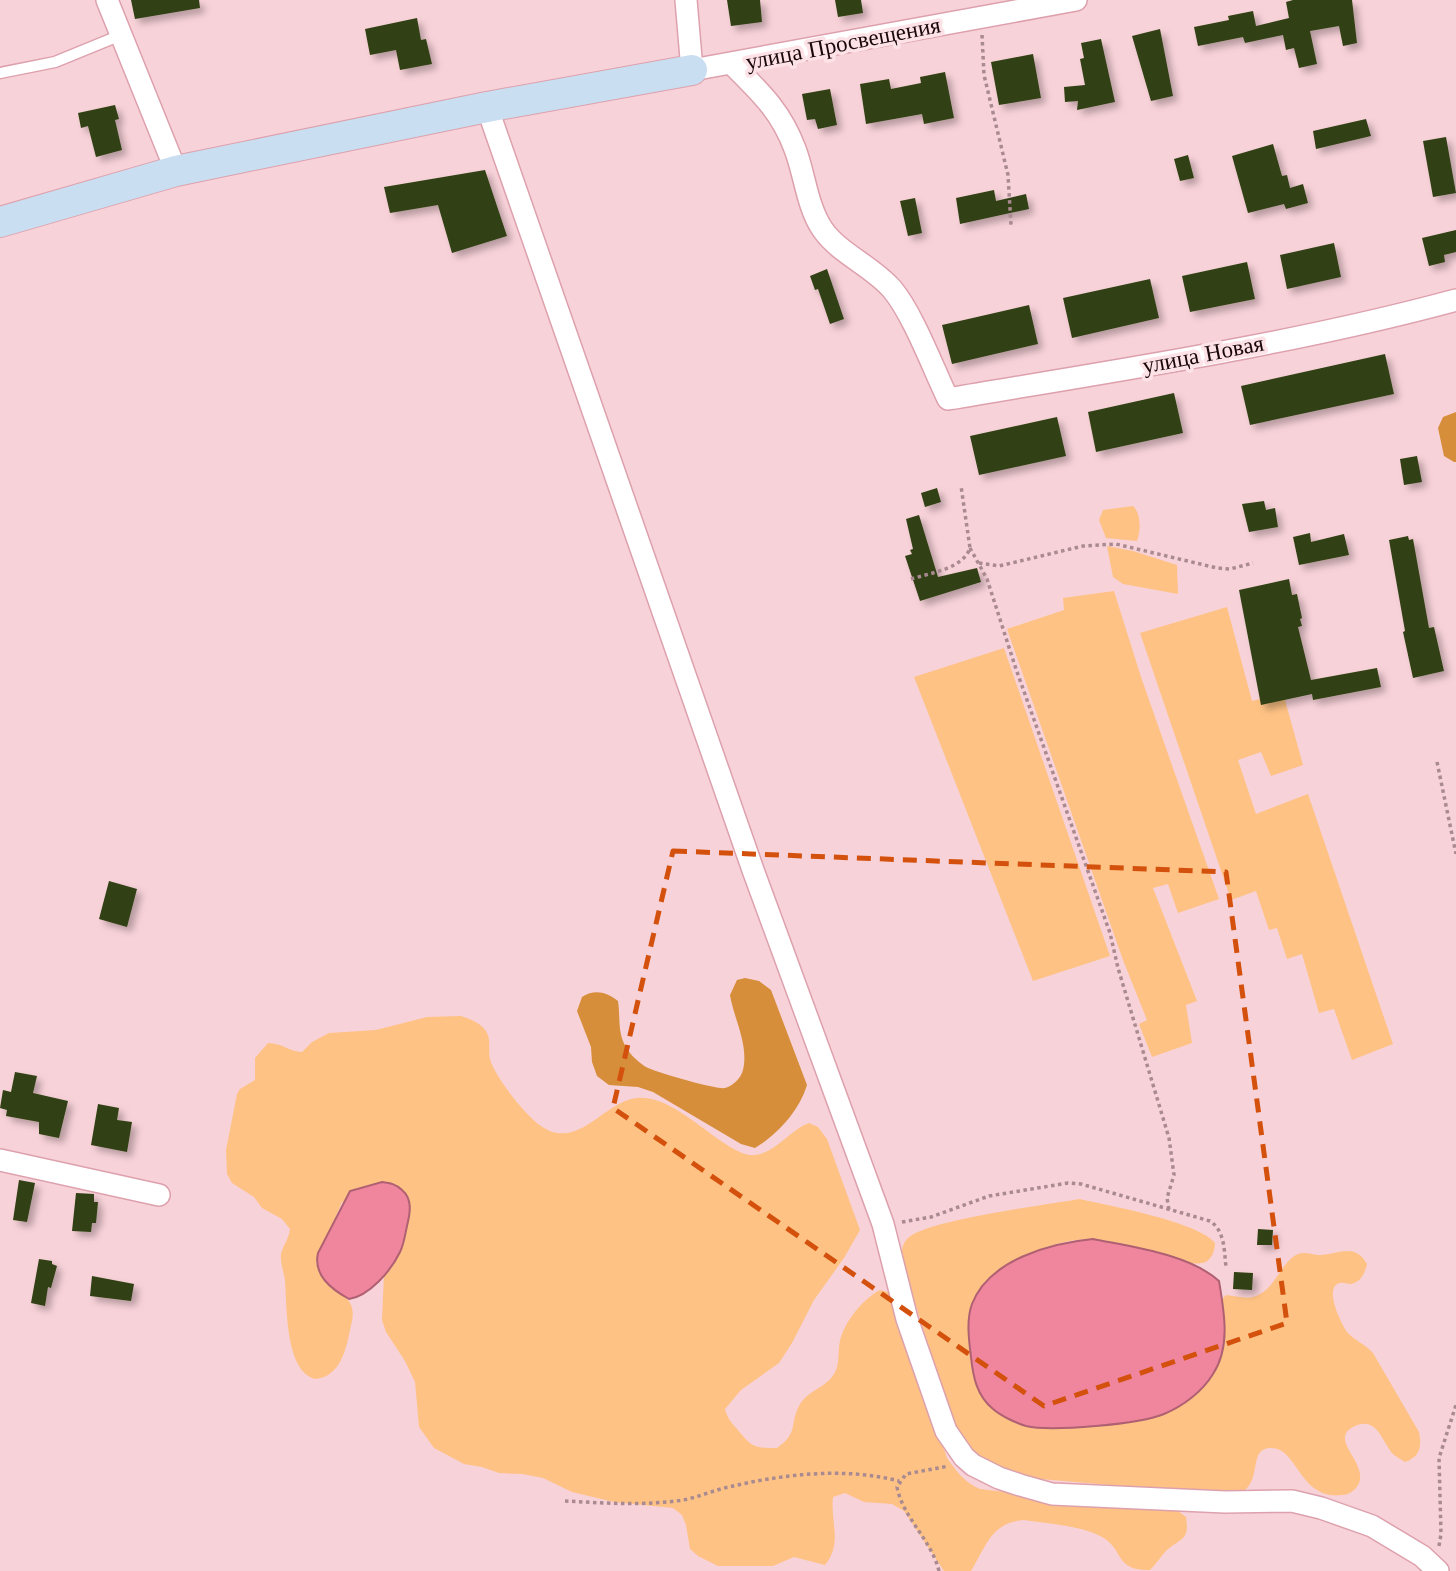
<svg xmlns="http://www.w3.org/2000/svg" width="1456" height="1571" viewBox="0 0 1456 1571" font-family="'Libre Baskerville',serif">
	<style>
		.green { fill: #fec284 }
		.forest { fill: #d68e3a }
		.water { fill: #f0869e; stroke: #af6072; stroke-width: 2 }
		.building { fill: #304113; filter: url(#shadow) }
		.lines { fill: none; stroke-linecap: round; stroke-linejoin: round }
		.lane-casing { stroke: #dda1ad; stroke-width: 13 }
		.street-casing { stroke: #dda1ad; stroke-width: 24 }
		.secondary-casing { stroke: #dda1ad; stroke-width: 32 }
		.path { stroke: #a98a90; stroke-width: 3.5; stroke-dasharray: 3.5 3.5; stroke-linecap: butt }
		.lane { stroke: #fff; stroke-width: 10 }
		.street { stroke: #fff; stroke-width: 21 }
		.secondary { stroke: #c9def0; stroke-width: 30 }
		.marked { fill: none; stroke: #d3510c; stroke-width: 5; stroke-dasharray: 14 9; stroke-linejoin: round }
		.labels { text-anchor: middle; stroke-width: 7; stroke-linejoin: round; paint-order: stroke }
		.street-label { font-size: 23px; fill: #18060a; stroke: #fde3e7 }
	</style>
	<defs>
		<filter id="shadow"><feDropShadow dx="5" dy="5" stdDeviation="3.5" flood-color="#0004"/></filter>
	</defs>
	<rect width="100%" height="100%" fill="#f8d2d9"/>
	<path class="green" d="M1133 506C1141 513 1141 531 1137 541L1106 538 1099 520 1103 510Z
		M1107 546 1133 551 1177 565 1178 594 1123 584 1113 577Z
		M1114 591 1141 677 1219 899 1178 913 1168 884 1153 888 1197 1001 1186 1005 1192 1043 1152 1057 1139 1024 1147 1020 1123 960 1007 629 1064 610 1063 598Z
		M1227 607 1252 701 1272 696 1285 700 1303 765 1271 776 1261 752 1238 760 1256 814 1308 794 1393 1044 1352 1060 1334 1009 1319 1013 1302 954 1287 959 1277 928 1269 930 1256 891 1231 900 1140 633Z
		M1004 648 1110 956 1033 981 914 677Z
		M461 1016C470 1019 482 1023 487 1033 491 1040 488 1051 490 1059 495 1077 525 1115 541 1126 578 1152 604 1101 637 1098 677 1093 726 1158 755 1155 775 1153 790 1130 809 1123L818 1127 827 1139 860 1230 844 1258 814 1300 792 1343 779 1363 741 1390 725 1409C728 1419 730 1421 737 1429 752 1447 753 1448 777 1448 799 1432 789 1426 799 1406 806 1392 822 1389 832 1377 841 1366 837 1353 840 1341 844 1322 863 1299 880 1290L891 1293 947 1458C957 1472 964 1482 980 1489L1116 1505 1174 1508 1186 1517C1190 1542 1180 1537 1165 1552 1160 1558 1156 1564 1150 1570 1113 1571 1125 1548 1100 1536 1078 1525 1048 1524 1024 1520 991 1522 986 1547 971 1571H944L904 1511 892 1504 864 1502 845 1493 833 1497C830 1521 843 1544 825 1565L794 1557 773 1566H718L698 1556 690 1549 686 1525 682 1515 673 1508 614 1502 572 1492 543 1478 522 1474 499 1473 482 1467 464 1464 434 1448 419 1427 415 1382 405 1361 386 1332 382 1320 384 1274 401 1251 410 1213 342 1202 316 1263C320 1270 324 1280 329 1286 336 1293 346 1295 350 1303 355 1312 352 1321 350 1330 346 1350 340 1377 315 1379 285 1371 287 1306 285 1281 284 1272 280 1263 281 1254 283 1245 289 1239 290 1229L282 1219 262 1208 254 1197 232 1183 227 1174 226 1150 237 1094 240 1089 255 1080V1058L268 1043C282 1043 290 1052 302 1052L312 1042 329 1033 376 1030 427 1017Z
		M1079 1199C1107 1205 1199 1222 1215 1243 1215 1251 1211 1262 1202 1263 1186 1266 1169 1257 1155 1253 1128 1245 1098 1236 1070 1241 1048 1244 987 1269 979 1292 974 1304 976 1322 974 1335 972 1358 971 1376 982 1397L1060 1429 1117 1423 1162 1415 1214 1373 1222 1352 1225 1327 1222 1299 1226 1295C1234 1296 1246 1299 1253 1297 1275 1291 1279 1265 1296 1255 1304 1251 1310 1254 1318 1255 1336 1256 1354 1241 1367 1264 1365 1273 1361 1282 1351 1284 1347 1284 1343 1282 1340 1283 1323 1287 1341 1323 1347 1332 1354 1340 1365 1344 1373 1353L1419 1432C1422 1447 1420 1457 1405 1462 1401 1459 1396 1457 1392 1453 1381 1439 1376 1415 1353 1427 1327 1441 1374 1466 1356 1488 1352 1492 1348 1495 1342 1495 1298 1500 1298 1445 1269 1448 1248 1450 1263 1481 1240 1494L1156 1489 1029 1478 1001 1469 972 1451 955 1429 903 1265C902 1255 900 1247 907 1239 924 1220 1047 1205 1079 1199Z"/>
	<path class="forest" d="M1456 412V462H1454L1444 456 1438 428 1443 417Z
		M745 978 759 981 771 990 807 1085C799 1111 778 1134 755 1148L741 1144 653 1092 638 1087 609 1085 597 1076 592 1062 591 1047 577 1011 582 997C595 989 606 992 618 1001 621 1021 616 1035 630 1053 634 1058 641 1064 646 1067 655 1072 717 1090 725 1088 733 1086 741 1078 743 1070 749 1045 734 1019 730 995L737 980Z"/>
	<path class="water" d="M382 1182C390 1183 396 1184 402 1190 413 1199 410 1214 407 1226 405 1235 404 1244 400 1252 391 1271 369 1296 349 1299 331 1289 313 1275 318 1253L350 1191Z
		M1093 1239C1132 1247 1189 1254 1219 1281 1224 1311 1231 1347 1213 1374 1202 1392 1183 1406 1164 1414 1141 1424 1051 1432 1026 1426 1016 1423 1001 1416 993 1409 977 1396 973 1377 971 1357 969 1341 966 1320 972 1304 989 1260 1050 1243 1093 1239Z"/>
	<path class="building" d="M131 0H199L200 8 135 19Z
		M727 0H760L762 22 731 26Z
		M835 0H861L863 13 838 17Z
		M1293 0H1352L1357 43 1343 46 1339 26 1310 31 1317 64 1299 68 1294 48 1286 50 1283 35 1245 43 1243 37 1198 46 1194 27 1229 20 1228 16 1253 11 1256 26 1289 18 1286 2Z
		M417 18 421 40 426 39 432 64 400 70 396 50 370 55 365 29Z
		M1160 29 1173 96 1151 101 1132 36Z
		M1101 39 1115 102 1077 110 1078 101 1065 102 1064 87 1085 85 1080 59 1084 58 1081 43Z
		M1033 54 1041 98 999 105 991 62Z
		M945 72 954 118 924 124 922 114 866 124 860 84 889 79 891 89 921 83 920 77Z
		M830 89 837 125 818 129 815 119 807 120 802 94Z
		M115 105 119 119 115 120 122 150 96 157 88 126 81 128 78 113Z
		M1366 119 1371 136 1316 149 1313 131Z
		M1446 137 1456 193 1433 197 1423 141Z
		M1273 144 1282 176 1287 175 1290 188 1303 184 1308 203 1286 209 1284 204 1248 213 1232 156Z
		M1188 155 1194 178 1180 181 1174 159Z
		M485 170 507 236 452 253 438 205 390 213 384 187Z
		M994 190 996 201 1026 194 1029 209 960 224 956 198Z
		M915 198 922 233 908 236 900 201Z
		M1456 230V252L1444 255 1445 262 1429 266 1422 238Z
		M1334 243 1341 277 1287 289 1280 255Z
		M1247 262 1255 299 1190 312 1182 276Z
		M827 269 844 319 830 324 818 289 815 290 810 276Z
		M1150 279 1159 318 1072 338 1063 298Z
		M1029 305 1038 344 952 364 942 325Z
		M1385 354 1394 394 1250 425 1241 386Z
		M1174 393 1183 433 1096 452 1088 412Z
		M1057 417 1066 456 979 475 970 436Z
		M1417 456 1422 482 1404 485 1400 459Z
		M937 488 941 502 925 507 921 493Z
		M1264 501 1266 510 1275 508 1278 527 1249 532 1242 504Z
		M919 515 938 577 977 568 981 582 920 601 905 556 912 554 910 550 913 549 906 519Z
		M1310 533 1311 542 1344 534 1349 555 1299 565 1293 537Z
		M1408 536 1409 540 1413 539 1429 628 1434 627 1444 671 1413 678 1403 632 1405 631 1389 540Z
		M1289 579 1292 595 1297 594 1302 618 1300 619 1302 626 1298 627 1311 680 1377 668 1381 687 1313 700 1312 694 1261 705 1239 590Z
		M109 881 137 889 127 927 99 919Z
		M15 1072 37 1076 33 1093 68 1101 59 1138 39 1134V1122L6 1116 7 1110 0 1108 3 1090 11 1092Z
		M98 1104 119 1108 117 1120 132 1122 127 1152 91 1145Z
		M19 1180 35 1183 27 1222 13 1220Z
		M76 1193 94 1194V1202H98L96 1223H92L91 1232 72 1231Z
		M1258 1229 1273 1230 1272 1245H1257Z
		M39 1259 52 1261V1264L57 1266 51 1288 48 1287 45 1306 31 1303Z
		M1234 1272 1253 1273 1252 1290 1233 1289Z
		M92 1276 134 1284 131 1301 90 1296Z"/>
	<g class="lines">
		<g class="lane-casing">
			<path id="lane" d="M0 73 55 62 121 35"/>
		</g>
		<g class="street-casing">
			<path id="street" d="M107 0 176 171
				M686 0 692 70 1076 0
				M732 64C760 92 781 111 795 149 805 175 807 207 823 230 840 254 872 266 892 289 913 314 933 368 948 399 1118 370 1290 345 1456 300
				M487 107 753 870 883 1224 907 1319 946 1431 964 1457 973 1465 999 1478 1020 1485 1052 1494 1225 1502 1292 1501 1321 1508 1372 1526 1422 1556 1438 1571
				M0 1160 159 1195"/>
		</g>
		<g class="secondary-casing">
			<path id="secondary" d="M0 222 176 171 487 107 692 70"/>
		</g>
		<path class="path" d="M982 35 984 75 1008 175 1011 225
			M970 548 987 579 1016 669 1110 933 1118 968 1169 1138 1174 1175 1167 1198 1169 1210
			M979 563 999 566 1083 546 1116 544 1217 568 1230 569 1253 563
			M911 579C930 573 963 569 970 548L961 486
			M1437 762 1456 854
			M902 1222 931 1217 989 1196 1068 1183 1081 1184 1210 1221C1225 1231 1224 1250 1226 1267
			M565 1501C604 1503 644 1506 683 1500 699 1497 714 1490 729 1487 783 1474 845 1467 899 1481
			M1439 1546 1441 1534 1439 1458 1456 1405
			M939 1571C931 1539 903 1518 897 1487L906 1474 949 1466"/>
		<use href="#lane" class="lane"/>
		<use href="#street" class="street"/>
		<use href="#secondary" class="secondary"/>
	</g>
	<path class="marked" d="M673 851 1226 872 1287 1323 1044 1406 613 1108Z"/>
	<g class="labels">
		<g class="street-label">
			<text transform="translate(843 43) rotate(-11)" y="8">улица Просвещения</text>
			<text transform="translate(1203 354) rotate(-11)" y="8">улица Новая</text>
		</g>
	</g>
</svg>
